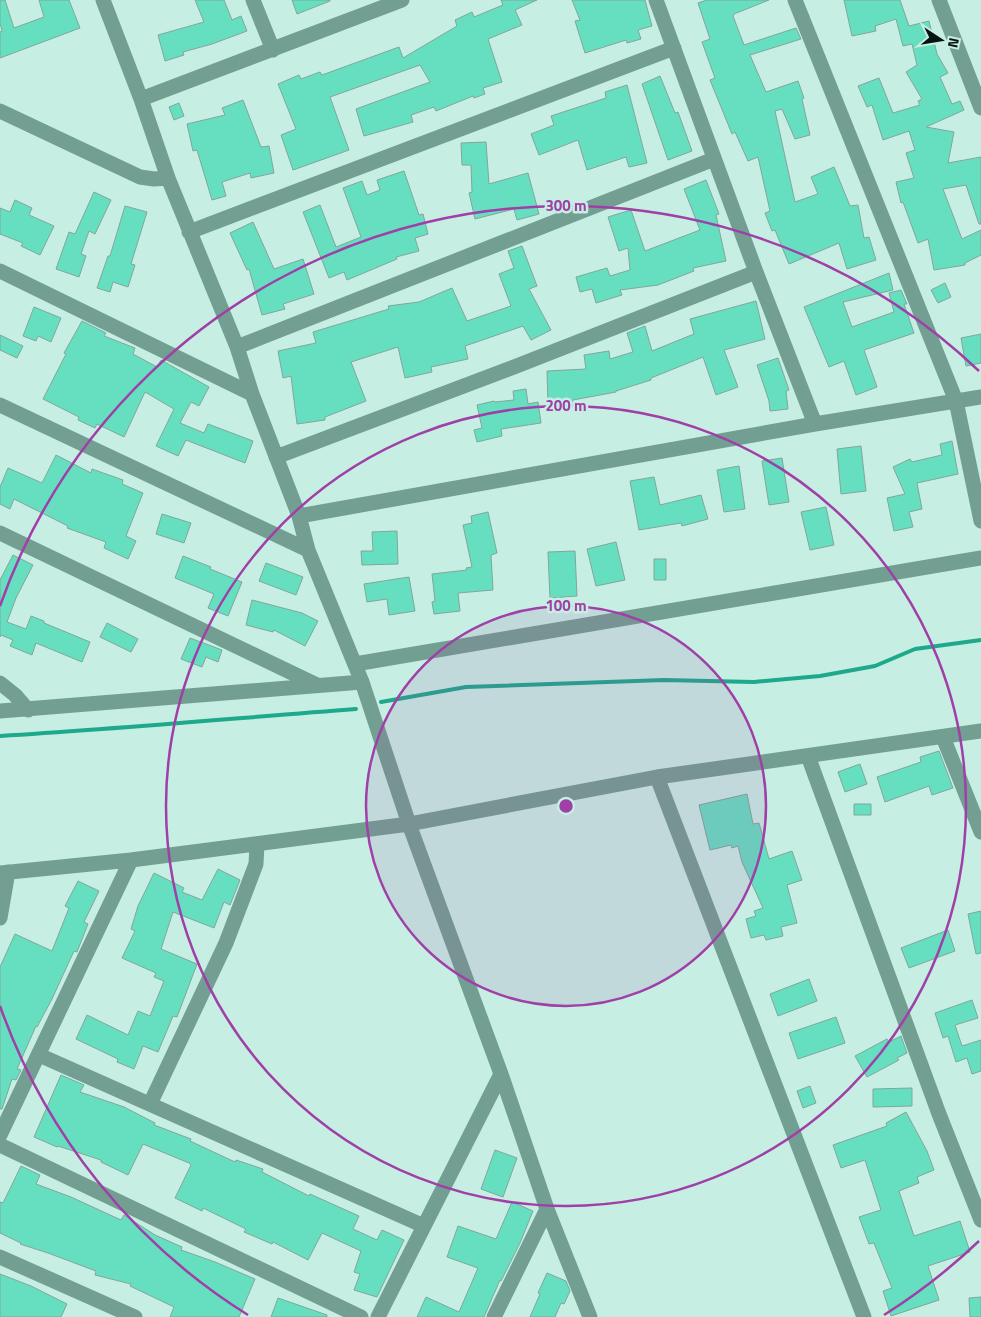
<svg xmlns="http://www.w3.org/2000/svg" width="981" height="1317" viewBox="0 0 981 1317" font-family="'Titillium Web',sans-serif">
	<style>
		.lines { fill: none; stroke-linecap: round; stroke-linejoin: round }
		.stream { stroke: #1ea88c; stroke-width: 4 }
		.building { fill: #66dfc1; stroke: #81a69b }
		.street { stroke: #729f92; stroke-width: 15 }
		.ring { fill: none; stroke: #9f3fa7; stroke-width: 2.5 }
		.centre { fill: #9f3fa7; stroke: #c7eee2; stroke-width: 2.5 }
		.ring-label { font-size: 15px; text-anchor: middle; font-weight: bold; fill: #9f3fa7; stroke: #c7eee2; stroke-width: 5; stroke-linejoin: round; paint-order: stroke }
	</style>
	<rect width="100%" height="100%" fill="#c7eee2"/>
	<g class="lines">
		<path class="stream" d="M381 702 466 687 664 680 754 682 820 676 875 666 915 649 981 640
			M0 736C119 729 237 718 356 709"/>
	</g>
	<path class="building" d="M0 0H5L14 28 44 17 39 0H69L80 28 0 58V32L2 31 0 23Z
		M195 0H224L232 20 241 16 247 31 212 44 183 52 184 55 165 61 158 35 204 22Z
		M292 0H330V1L297 14Z
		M501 0H537L515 10 522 25 488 39 502 82 483 88 485 94 474 98 473 96 436 111 434 107 411 115 413 122 364 136 356 109 430 82 420 65 330 97 349 150 293 170 281 135 296 129 278 84 299 75 301 79 320 72 322 75 399 47 403 58 457 26 455 20 472 12 474 17 503 5Z
		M572 0H645L652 26 638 30 641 39 627 43 626 40 585 53 575 21 580 20Z
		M707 0H769L734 14 733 16 744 45 796 28 801 39 750 55 766 92 798 81 804 98 802 99 810 135 795 139 782 109 775 111 795 202 818 194 811 177 834 167 850 206 858 205 864 238 869 237 876 260 847 269 839 243 789 264 775 230 772 231 765 213 770 211 758 157 748 161 735 132 732 134 710 80 715 78 702 42 710 39 698 3Z
		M844 0H900L909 26 929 21 937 54 948 73 940 77 952 104 960 101 964 110 926 127 954 132 948 163 981 157V224H979L966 185 943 189 962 239 981 230V255L965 263V265L934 270 928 239 918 243 903 202 901 203 896 182 914 178 906 153 915 150 909 131 883 140 872 105 867 107 858 86 879 78 893 113 920 105 918 101 922 99 906 72 917 65 912 44 903 46 896 19 875 26 876 31 852 36Z
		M660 76 675 113 678 112 692 151 668 160 642 84Z
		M627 85 647 163 629 167 626 157 587 170 578 140 539 155 531 134 554 125 551 116 606 98 605 92Z
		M243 100 261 147 269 146 274 173 251 178 250 173 222 182 226 196 212 200 197 150 193 151 187 124 225 115 222 108Z
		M179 103 184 116 174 120 169 107Z
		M486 142 489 184 528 173 539 214 517 220 514 209 475 219 469 193 472 192 471 165H462L461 143Z
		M404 171 419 215 423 214 428 234 415 238 419 251 396 257 397 259 347 280 344 272 329 278 303 212 320 205 336 247 361 237 343 188 362 181 367 195 380 190 377 180Z
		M706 180 719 214 716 215 726 261 693 268 694 271 658 285 620 290 622 295 596 303 592 289 580 292 576 277 607 268 610 276 630 270 628 248 619 251 608 217 631 210 645 251 700 230 684 189Z
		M94 192 111 200 95 234 89 231 81 254 86 256 79 277 56 269 69 232 75 234Z
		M15 200 32 208 29 215 54 226 40 255 21 246 23 243 0 234V208L10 212Z
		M125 206 147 212 131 264 135 265 128 287 113 282 110 292 97 288 108 256H110Z
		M253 222 274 269 303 259 314 294 283 304 285 309 262 315 249 269 247 270 230 233Z
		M522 246 537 286 529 289 551 330 531 340 523 326 465 346 468 359 431 367 432 372 405 378 398 347 351 362 366 401 325 417V420L297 424 291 376 283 378 278 351 316 343 313 332 389 309 388 306 419 302 452 288 467 321 511 306 499 274 514 268 508 251Z
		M889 273 893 290 843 302 852 327 894 312 889 293 901 290 907 304H904L914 333 864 350 877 387 856 395 844 361 829 367 804 307Z
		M945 283 951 297 938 303 931 290Z
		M756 301 765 339 724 350 738 387 716 395 703 357 651 378V380L616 391V392L573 400V405L548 406 547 371 586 369 584 355 609 351 610 359 633 352 627 333 645 326 652 351 694 334 690 319Z
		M34 307 61 318 51 342 38 336 36 341 23 336Z
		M82 321 106 333 104 336 135 348 133 354 157 367 161 360 209 387 199 406 191 402 180 423 204 433 208 424 253 441 245 463 186 440 178 456 156 446 174 409 145 392 124 437 97 424 95 428 78 420 79 417 43 399 66 354 64 353Z
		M981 334V363L966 366 961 338Z
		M0 335 23 346 17 358 0 350Z
		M778 358 789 390 786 391 788 409 770 411 769 401 757 365Z
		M526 389 528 404 538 402 541 423 501 429 502 436 477 442 474 430 482 428 477 405 494 401 495 402 514 400 513 391Z
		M952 441 958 474 917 483 922 509 909 512 913 527 894 531 887 498 905 494 893 467 910 459 912 462 942 455 940 444Z
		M861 446 866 491 841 494 837 449Z
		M56 455 91 473 92 469 123 480 122 484 143 493 126 536 136 541 128 559 104 548 106 542 67 528 68 526 14 499 10 509 0 504V487L8 468 42 483Z
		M782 458 789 502 769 505 762 461Z
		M739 466 745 509 724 512 717 470Z
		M654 477 660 505 701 495 708 519 682 526 681 523 639 530 630 481Z
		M826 507 834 545 810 550 801 512Z
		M488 512 497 553 491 555 493 590 458 593 460 611 434 614 432 602 435 601 432 574 467 570 466 568 472 567 463 525 472 523 471 516Z
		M162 514 191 523 184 543 156 534Z
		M397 531 398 564 362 565 361 551H373L372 532Z
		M616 542 625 580 596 586 587 549Z
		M575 551 577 596 550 598 548 552Z
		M13 555 33 565 16 598 7 622 26 629 31 616 44 621V623L90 642 82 662 36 643 32 655 10 646 13 640 1 635 0 637V580Z
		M183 556 211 567 210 569 242 582 228 616 208 608 214 594 175 578Z
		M654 559H666V580H654Z
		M266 563 303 577 296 595 259 581Z
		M409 577 415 611 389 615 387 599 367 602 364 584Z
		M252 600 302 613 318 621 305 646 274 630 273 632 246 625Z
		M107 623 138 639 131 652 100 637Z
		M190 638 222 650 218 662 206 657 202 667 181 659Z
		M939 751 953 788 932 795 929 786 885 802 877 777 921 762 920 757Z
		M860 764 867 784 845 792 838 772Z
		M747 794 753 824 759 823 769 859 792 851 802 880 787 885 797 923 781 927 783 936 766 940 764 935 751 938 746 919 756 916 754 911 763 908 742 862 738 846 732 848 731 845 710 850 699 805Z
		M854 804H871V815H854Z
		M218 869 240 880 230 905 224 902 214 928 173 912 161 949 197 964 177 1017 173 1016 158 1052 143 1046 134 1069 117 1062 118 1059 76 1039 87 1015 128 1035 138 1011 150 1016 164 981 154 977 156 973 122 958 135 931 131 929 138 906 154 873 184 888 182 892 202 900Z
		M78 881 99 891 84 922 88 924 77 952 74 951 52 999 37 1027 36 1026 17 1069 21 1070 16 1080 12 1079 2 1109H0V967L15 934 52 951 69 908 65 906Z
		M981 911V953L976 954 968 914Z
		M948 930 955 951 909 968 901 948Z
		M809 979 817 1001 778 1016 770 994Z
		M972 1000 978 1018 955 1025 962 1046 981 1040V1071L972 1074 967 1058 956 1062 948 1036 943 1038 935 1013Z
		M836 1017 845 1043 798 1059 789 1033Z
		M901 1036 907 1053 897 1058 899 1060 867 1077 855 1056 887 1039 889 1042Z
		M61 1075 84 1085 80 1092 124 1107 155 1123 154 1125 191 1139 190 1141 235 1162 236 1160 263 1169 262 1172 309 1196 310 1194 359 1216 353 1229 377 1240 382 1230 404 1240 377 1297 354 1290 360 1274 354 1272 361 1251 322 1233 308 1260 273 1242 272 1244 244 1232 246 1229 203 1208 202 1211 175 1198 191 1165 189 1163 143 1144 128 1175 101 1162V1160L58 1146 57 1147 34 1137Z
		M810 1086 816 1103 803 1108 797 1091Z
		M912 1088V1106L873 1107V1089Z
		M906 1112 927 1151 934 1170 917 1177 919 1183 899 1191 914 1236 960 1221 970 1252 928 1266 939 1300 891 1316 883 1291 892 1288 874 1243 869 1244 859 1217 881 1210 865 1160 841 1168 833 1145 887 1126 886 1123Z
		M495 1150 517 1158 503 1197 481 1189Z
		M21 1166 40 1175 36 1184 71 1197 121 1220 124 1215 155 1235 182 1247 181 1250 215 1262 255 1279 239 1317H170L174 1307 130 1286 131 1284 95 1275 96 1271 48 1253 20 1244 21 1243 0 1233V1202L3 1203Z
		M512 1202 533 1211 520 1243 501 1281 500 1280 484 1317H417L426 1297 459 1312 478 1268 447 1257 458 1226 496 1239Z
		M547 1273 566 1281 570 1291 564 1304 561 1303 555 1317H530L540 1294 538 1293Z
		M0 1274 31 1286 67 1304 61 1317H0Z
		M981 1297V1317H970L969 1298Z
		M278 1298 327 1315V1317H271Z"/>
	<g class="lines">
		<path class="street" d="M103 0 141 99 168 178 237 347 252 394 299 516 308 550 362 682 409 824 501 1074 547 1209 590 1317
			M253 0 273 50
			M656 0 756 272 815 424
			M795 0 956 401 981 521
			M939 0 981 108
			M141 99 402 0
			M0 111 140 177 154 179 168 178
			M189 232 674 48
			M0 271 252 394
			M237 347 714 159
			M0 405 308 550
			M276 457 514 367 756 272
			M299 516 815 424 981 397
			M0 533 317 685
			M355 664 981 558
			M0 683 15 695 28 710
			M0 711 362 682
			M943 737 981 832
			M808 756 939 1114 981 1220
			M657 777 864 1317
			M0 873 131 860 409 824 657 777 981 731
			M0 918 8 872
			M39 1055 424 1226
			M150 1104 226 943 256 864 257 844
			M0 1135 131 860
			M0 1145 361 1317
			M0 1257 135 1317
			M378 1317 501 1074
			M494 1317 547 1209"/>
	</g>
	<circle cx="566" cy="806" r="200" fill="#9f3fa7" fill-opacity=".12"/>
	<g class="ring">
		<circle cx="566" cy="806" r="200"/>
		<circle cx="566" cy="806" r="400"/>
		<path d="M979 1241A600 600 0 0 1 884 1315M248 1315A600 600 0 0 1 0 1006M0 606A600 600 0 0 1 979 371"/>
	</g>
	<circle cx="566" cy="806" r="8" class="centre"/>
	<g class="ring-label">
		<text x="566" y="211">300 m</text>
		<text x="566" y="411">200 m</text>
		<text x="566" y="611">100 m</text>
	</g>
	<g transform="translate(941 40) rotate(102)" stroke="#c7eee2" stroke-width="4" paint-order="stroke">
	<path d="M0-4L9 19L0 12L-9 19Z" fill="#061411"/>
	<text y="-8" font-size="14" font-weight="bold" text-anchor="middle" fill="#061411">N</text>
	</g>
</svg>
